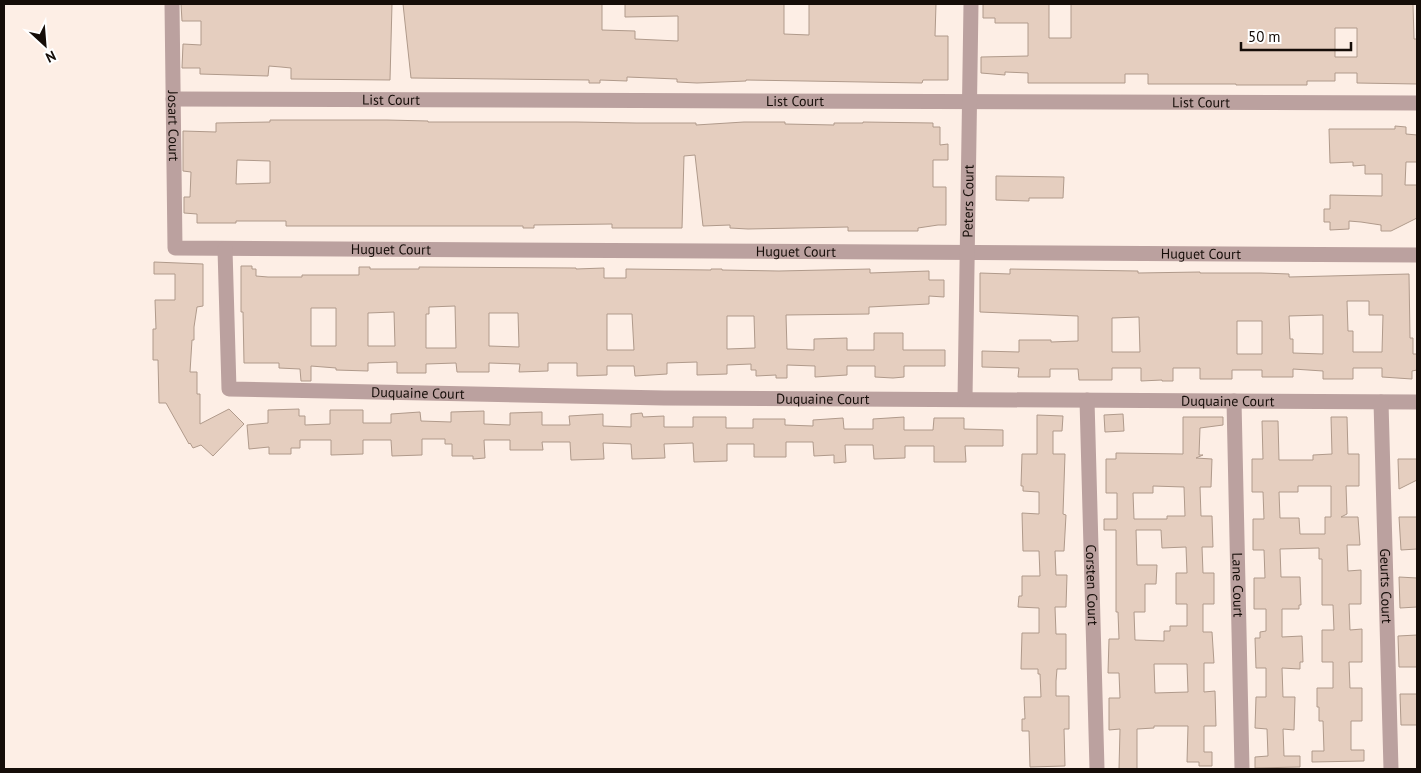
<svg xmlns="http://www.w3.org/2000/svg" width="1421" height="773" viewBox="0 0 1421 773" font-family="'PT Sans',sans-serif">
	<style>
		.building { fill: #e5cebf; stroke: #b09a8b; fill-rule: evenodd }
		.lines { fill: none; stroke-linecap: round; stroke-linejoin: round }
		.street { stroke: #bba19f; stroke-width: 15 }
		.labels { text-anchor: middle; stroke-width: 5; stroke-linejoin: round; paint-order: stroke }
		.street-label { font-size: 14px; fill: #150d08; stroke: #fff }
	</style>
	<rect width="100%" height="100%" fill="#fdeee5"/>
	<path class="building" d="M181 4H392L390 80 291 79V68L281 67 269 66 268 76 200 74V68H182L183 44 201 45V21H182Z
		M403 4H602V30L635 31V39L678 41V16L625 17V4H784V34L809 35V4H936L935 36H948V80H923L922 83 746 80V81L697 83 677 82V79L627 77V81L600 80V83H589V80L411 78Z
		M983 4H1049V38H1071V4H1413L1414 39H1417V84L1357 83V73H1335V81H1307V85H1236V84H1148V74H1125V83H1028V73L1005 72V75L981 73V57L1028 56V23H995V18H983ZM1335 28H1357V57H1335Z
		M270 120H387L428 121V122H576L636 123H696V125L744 122H785V124L834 125V123H863V122L933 123V127H940V145L948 144V160H933V187H946V225H938L918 228V231H848V227L748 229 730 228V225L703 226 695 155 684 156 682 228H612V224L534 225V228H523V226H286V221H236V223H197V214L184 213V197H190L191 172 183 171V131L216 132V123L270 122ZM237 160 270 161V183L236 184Z
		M1395 126 1406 127V134L1417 135V162H1406L1405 185H1417V218L1391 231H1381V225L1361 222 1349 221V229L1330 230V222H1324V209H1330V195L1382 196V174H1365V165L1353 166V162L1330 163 1329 129H1395Z
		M996 176 1064 177 1063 198H1029V201L996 200Z
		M154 262 203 264V306L197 307 194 327V340H192L190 372H197V394H200V424L229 409 244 424 213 456 201 445 193 448 190 443 189 444 166 403H159L158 360H153V329H156L155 300H175V274H154Z
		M241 266H252V269H256V276L268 277H302V275H359V267H370V269H419V267L576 268V269L604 268V278H626V269L711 270V269H722V270L779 271 870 269V273L929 271V280H944V297L929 296V304L869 307V314L786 315 787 349 814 350V339L847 338V350H874V333H903V350H945V366H904V377L893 378 875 377V366H847V375L815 377V366L787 365V378H776V375L756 376V370H751V364L727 365V374L697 375V362L667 363V374L635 376 634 366H607V375L577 376V363H548V371L519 372 520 364 489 363V372H457L456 363 426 364V373H397V362L368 363V371L336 370V368L311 366V381H301L300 369 279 368V363H244L243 312H241ZM455 306 456 348H426V314H429V307ZM311 308H336V346H311ZM394 312 395 346H368V313ZM489 313H518L519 347 489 346ZM607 314H632L634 350H607ZM727 316H754L755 348 727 349Z
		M1010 269 1138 271V273L1200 272V273H1261L1289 274V277L1409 274 1410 338H1413V354H1417V370L1412 371V379L1382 377V368H1353V379H1323V371L1293 369V377H1262V370H1232V379H1200V368H1173V381H1162V380L1141 381V368H1112V380H1079L1078 369H1050V377H1018L1019 368 982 367V351L1019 352V340H1051V342L1078 341V316L980 312V273L1010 274ZM1347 301H1369V315H1383L1382 352H1353V331H1348ZM1323 315V354L1293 353V339H1290L1289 316ZM1139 317 1140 352H1112V318ZM1237 321H1262V354H1237Z
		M299 409V416H305V425L330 424V410H363V423H391V414L420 412 421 421 451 422V412L484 411V424L510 425V413L542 412V425H570L569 416 603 414V426L631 427V414L642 413 643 417 664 416V427H693V417H726V428H753V419H785V425L813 426V420L843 418 844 429H873V419L904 417V430H933L934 418H964V429L1003 430V446H965L966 462H934V446H905V458L874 459 873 445H845L846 462 834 463V455L814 456 813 442H786V457H754V444H727V461L694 462 693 443 664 444 665 458 632 459 631 444 603 443 604 459 571 460 570 442H542L543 450H510V440H484L485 458 473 459V456H452V444H445V439H422V455L392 456 391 440H363V454L331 455V440H300V448H291V454H269V447L249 449 247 425 268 423V410Z
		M1123 414 1124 431 1105 432 1104 415Z
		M1037 415 1063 416 1062 431H1053V454H1065L1063 514 1066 515 1064 551H1055L1056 575H1067L1066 607H1055L1056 634H1066V669H1057L1056 681V696H1069V729H1064L1065 766 1030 767 1029 731H1022V719H1025L1024 697H1041L1040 674H1038V669H1021L1022 633H1039V608L1018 607 1019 596H1022V576H1040L1039 551H1023L1022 513 1039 514V492L1023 491V486H1021L1022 454H1037Z
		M1183 417H1223V425L1200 428 1199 455H1203L1196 458 1212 459 1211 487H1200L1201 516H1212L1213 547H1202L1203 573H1214V604H1203V632H1212L1214 663H1204V692L1215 691 1216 726H1204V752H1212V766H1199V762H1187L1188 726H1154V728L1137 729V769H1119L1120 729 1109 730V698H1120L1119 673H1108L1109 639H1119L1118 612H1116V530H1104V519H1117V493H1106V459H1116V453L1183 454ZM1153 486 1184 487 1185 516H1167V519H1134L1133 493H1153ZM1136 530H1161L1162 548 1186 547 1187 573H1176V604H1187V626H1170V631H1164V641L1135 640 1134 612H1145V584H1156L1157 565H1137ZM1154 664H1187L1188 692 1155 693Z
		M1331 417H1347L1348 454H1359V486H1346L1347 514 1341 517H1358L1360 545H1347L1348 571 1361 570V604H1349L1350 630 1362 629V662H1349L1350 688H1362V721H1351V750H1364V761L1312 762V751H1324L1323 721H1319V707H1317V688H1333V662H1322V630H1334L1333 605H1322V559H1319V548L1280 549 1281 577H1300L1301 605H1299V609H1282V637L1302 636 1303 662H1300V669L1282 668 1283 697H1295L1294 730 1283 729 1284 756H1300V767L1255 768V757L1268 756 1267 729 1255 728 1256 697H1266V668H1256L1255 638H1260V632L1266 631V609H1254V578H1265L1264 550H1253V519H1264L1263 492H1252V459H1263L1262 421H1278L1279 460H1313V455L1332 454ZM1298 486H1331V517H1325V534H1300L1299 518H1280L1279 492H1298Z
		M1398 459H1417V480L1399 489Z
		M1399 517H1417V549L1401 550Z
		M1399 577 1417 578V607L1400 608Z
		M1417 635V667H1399L1398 636Z
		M1400 694H1417V725H1401Z"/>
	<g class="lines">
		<g class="street">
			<path id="s1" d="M172 4 175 248 1417 255"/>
			<path id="s2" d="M173 99 1417 103"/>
			<path id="s3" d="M225 249 229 389 664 398 1417 402"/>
			<path id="s4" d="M965 399 971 4"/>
			<path id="s5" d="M1087 400 1097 769"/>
			<path id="s6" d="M1234 401 1242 769"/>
			<path id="s7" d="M1381 402 1391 769"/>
		</g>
	</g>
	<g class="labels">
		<g class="street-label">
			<text dy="5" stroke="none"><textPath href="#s2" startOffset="218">List Court</textPath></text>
			<text dy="5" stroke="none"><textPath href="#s2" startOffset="622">List Court</textPath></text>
			<text dy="5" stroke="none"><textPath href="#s2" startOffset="1028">List Court</textPath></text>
			<text dy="5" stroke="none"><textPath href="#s1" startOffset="122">Josart Court</textPath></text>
			<text dy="5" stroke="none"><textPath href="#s4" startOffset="198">Peters Court</textPath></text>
			<text dy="5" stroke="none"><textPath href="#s1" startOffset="460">Huguet Court</textPath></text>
			<text dy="5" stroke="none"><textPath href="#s1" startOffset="865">Huguet Court</textPath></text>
			<text dy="5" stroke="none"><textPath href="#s1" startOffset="1270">Huguet Court</textPath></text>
			<text dy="5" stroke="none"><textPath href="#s3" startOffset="329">Duquaine Court</textPath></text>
			<text dy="5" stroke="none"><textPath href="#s3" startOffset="734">Duquaine Court</textPath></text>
			<text dy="5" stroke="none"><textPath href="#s3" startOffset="1139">Duquaine Court</textPath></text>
			<text dy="5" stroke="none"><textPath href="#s5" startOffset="185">Corsten Court</textPath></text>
			<text dy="5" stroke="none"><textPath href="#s6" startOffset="184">Lane Court</textPath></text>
			<text dy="5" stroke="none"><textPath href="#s7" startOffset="184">Geurts Court</textPath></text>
		</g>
	</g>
	<rect width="1421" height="773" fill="none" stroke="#150d08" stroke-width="10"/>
	<g transform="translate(45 45) rotate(154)" stroke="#ffffff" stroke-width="4" paint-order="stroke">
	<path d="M0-4L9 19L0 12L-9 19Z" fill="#150d08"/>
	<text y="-8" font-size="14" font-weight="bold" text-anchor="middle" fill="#150d08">N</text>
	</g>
	<path d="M1241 42v8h110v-8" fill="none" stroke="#150d08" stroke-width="2.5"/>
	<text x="1248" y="42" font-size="15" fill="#150d08" stroke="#ffffff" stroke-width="4" paint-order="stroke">50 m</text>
</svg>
